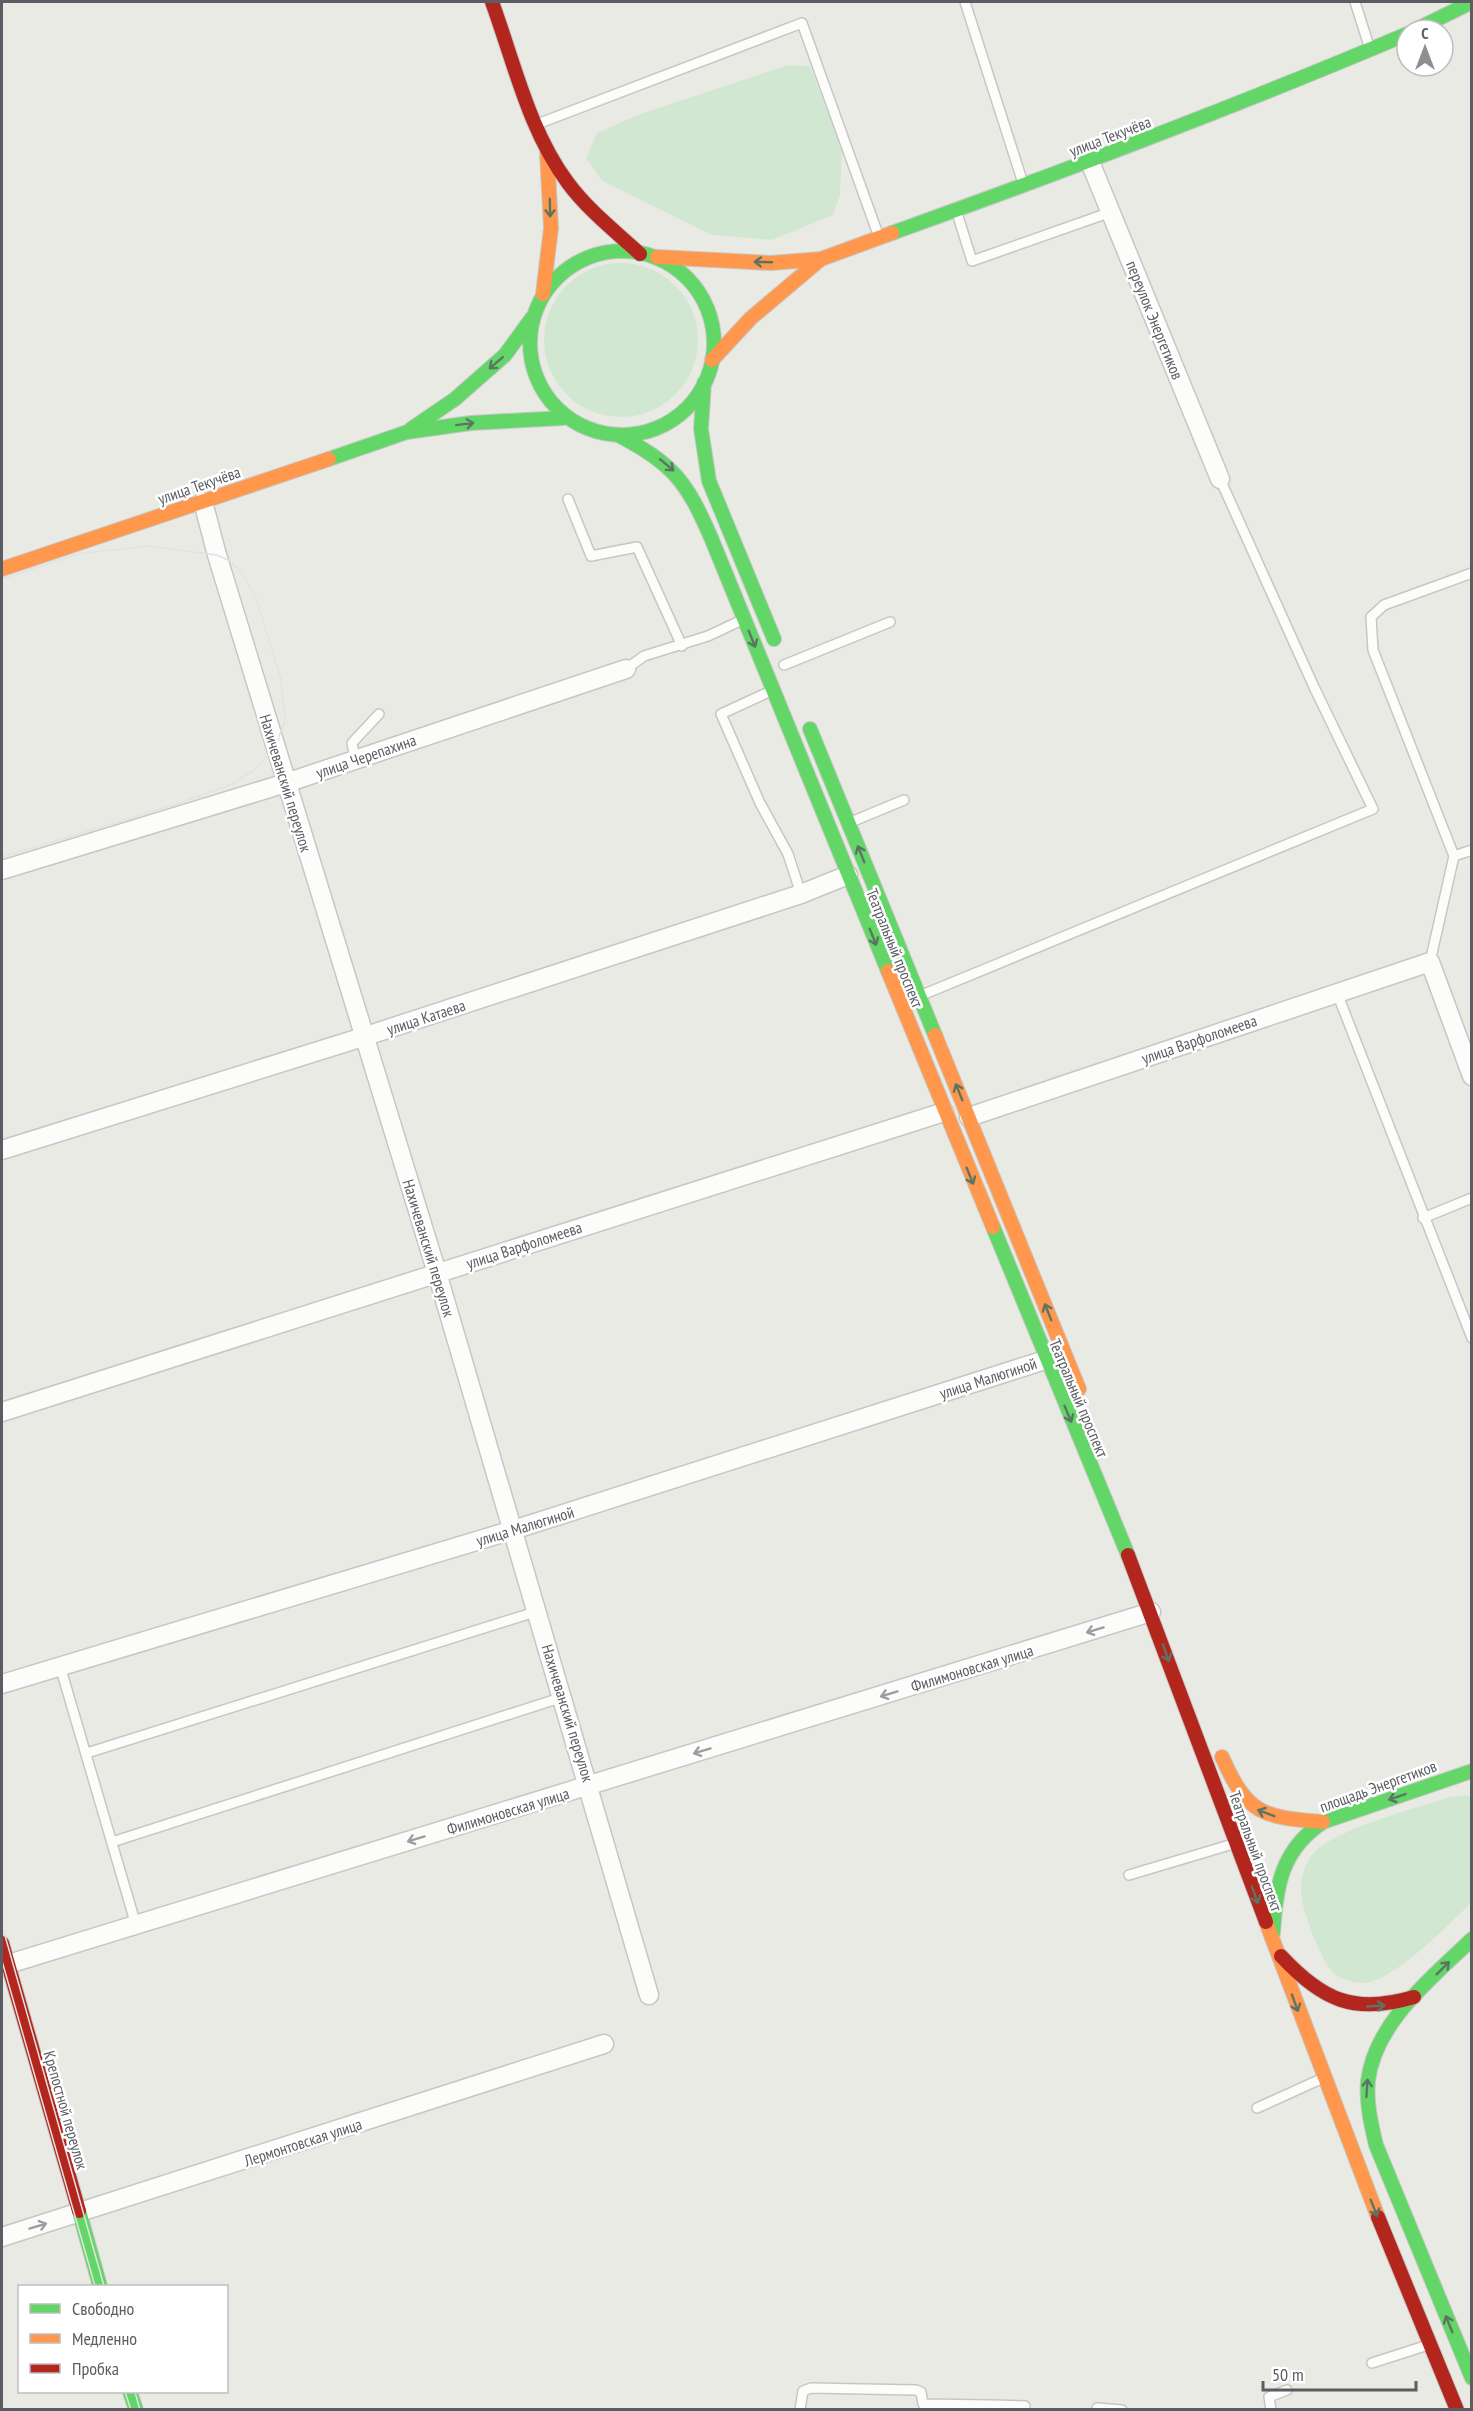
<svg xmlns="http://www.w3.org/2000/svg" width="1473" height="2411" viewBox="0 0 1473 2411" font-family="'PT Sans Narrow',sans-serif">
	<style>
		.green { fill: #d2e7d2 }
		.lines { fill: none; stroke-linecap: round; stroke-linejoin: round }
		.lane-casing { stroke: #c6c7c5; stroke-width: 12 }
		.street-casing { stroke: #c6c7c5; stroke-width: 21 }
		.fast-casing { stroke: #c7c7c6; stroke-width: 16 }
		.slow-casing { stroke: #c7c7c6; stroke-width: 16 }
		.jam-casing { stroke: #c7c7c6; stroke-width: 16 }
		.lane { stroke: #fcfcfb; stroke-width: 9 }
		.street { stroke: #fcfcfb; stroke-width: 18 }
		.fast { stroke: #63d668; stroke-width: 14 }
		.slow { stroke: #ff974d; stroke-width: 14 }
		.jam { stroke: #b3261e; stroke-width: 14 }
		.tram { stroke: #e2e2e2; stroke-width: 1.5 }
		.oneway { stroke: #5c7563 }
		.oneway2 { stroke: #9b9d9f }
		.labels { text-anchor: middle; stroke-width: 5; stroke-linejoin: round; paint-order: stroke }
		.street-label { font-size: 16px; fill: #5a5d62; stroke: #fff }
	</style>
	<rect width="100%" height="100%" fill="#eaeae5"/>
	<path class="green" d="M788 65 810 66 842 150 840 195 833 215 772 240 712 235 602 181 586 158 597 133 643 113Z
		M544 340a77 77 0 1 1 154 0a77 77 0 1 1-154 0Z
		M1466 1795 1471 1797V1903C1449 1924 1394 1982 1363 1983 1355 1983 1339 1979 1333 1973 1321 1961 1302 1910 1301 1893 1300 1882 1304 1864 1312 1855 1331 1830 1417 1808 1449 1797Z"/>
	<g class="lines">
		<g class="lane-casing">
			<path id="lane" d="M965 2 1023 183
				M1355 2 1370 49
				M540 123 802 23 879 237
				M957 213 972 261 1111 212
				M568 499 591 556 637 547 682 646
				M784 665 890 622
				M626 669 644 656 708 636 742 620
				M771 691 721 714 760 803 788 854 801 894
				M355 759 352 743 379 714
				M851 822 904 800
				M1454 856 1373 650 1371 617 1384 605 1472 573
				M1430 962 1454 856 1472 850
				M1337 993 1472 1338
				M922 995 1373 809 1314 687 1220 479
				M1423 1218 1472 1198
				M60 1666 136 1925
				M87 1753 538 1611
				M112 1842 563 1697
				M1129 1875 1233 1844
				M1257 2108 1321 2079
				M1372 2363 1428 2345
				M1097 2408 1122 2410
				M800 2410 803 2391 811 2388 916 2390 921 2392 923 2404 991 2405
				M991 2410V2405L1025 2406
				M1271 2410 1269 2397 1287 2390"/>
		</g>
		<g class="street-casing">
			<path id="street" d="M1090 162 1220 479
				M203 502 217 555 437 1273 649 1995
				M2 870 286 783 626 669
				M969 1117 1430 962 1472 1076
				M2 1150 363 1037 801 894 848 875
				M2 1412 944 1112
				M2 1684 513 1530 1045 1360
				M2 1966 1151 1612
				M2 2237 604 2044"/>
		</g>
		<g class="fast-casing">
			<path id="fast" d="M1415 30 1472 2
				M892 233C1065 171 1237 106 1407 34
				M530 343a92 92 0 1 1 184 0a92 92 0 1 1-184 0Z
				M704 383 701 429 709 481 774 639
				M411 429 455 399 505 355 532 318
				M618 435C674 464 687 482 712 540L888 971
				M329 459 407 432 471 423 563 418
				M810 729 935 1035
				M993 1227 1128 1555
				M1273 1933C1276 1886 1281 1850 1323 1822L1472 1771
				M1472 1939C1432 1978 1375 2022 1368 2081 1366 2103 1371 2124 1376 2145L1472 2378
				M79 2211 100 2286
				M130 2392 136 2410"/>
		</g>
		<g class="slow-casing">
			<path id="slow" d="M657 257 771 263 821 259 892 233
				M543 294 551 228 547 152
				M712 360 751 318 821 259
				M2 569 329 459
				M888 971 993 1227
				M935 1035 1079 1389
				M1222 1757C1248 1815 1262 1817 1323 1822
				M1266 1922 1378 2217"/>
		</g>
		<g class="jam-casing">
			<path id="jam" d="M492 2C514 62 529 131 568 183 588 210 616 232 640 254
				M1128 1555 1266 1922
				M2 1943 79 2211
				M1281 1956C1322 2000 1354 2015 1414 1997
				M1378 2217 1457 2410"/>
		</g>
		<use href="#lane" class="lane"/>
		<use href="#street" class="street"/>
		<use href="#fast" class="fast"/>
		<use href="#slow" class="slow"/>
		<use href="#jam" class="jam"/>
		<path class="tram" d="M2 579 77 554 147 546 217 555 230 561 242 573 256 598 281 679 285 720 275 748 253 771 232 784 174 805 2 857
			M2 1925 104 2286
			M2 1961 95 2286
			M125 2392 131 2410
			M135 2392 140 2410"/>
	</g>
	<defs><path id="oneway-shaft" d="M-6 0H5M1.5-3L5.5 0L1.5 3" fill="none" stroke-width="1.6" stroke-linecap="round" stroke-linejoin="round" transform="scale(1.5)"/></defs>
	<g class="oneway">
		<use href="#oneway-shaft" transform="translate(550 208) rotate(89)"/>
		<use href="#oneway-shaft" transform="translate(763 262) rotate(-178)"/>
		<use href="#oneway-shaft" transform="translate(496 363) rotate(139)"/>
		<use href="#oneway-shaft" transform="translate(465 424) rotate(-7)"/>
		<use href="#oneway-shaft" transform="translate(667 465) rotate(40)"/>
		<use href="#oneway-shaft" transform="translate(752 639) rotate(68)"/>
		<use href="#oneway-shaft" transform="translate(861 854) rotate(-112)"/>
		<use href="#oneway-shaft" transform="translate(873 937) rotate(68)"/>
		<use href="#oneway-shaft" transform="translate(959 1092) rotate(-112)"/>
		<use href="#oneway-shaft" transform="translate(970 1176) rotate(68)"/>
		<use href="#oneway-shaft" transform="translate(1048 1312) rotate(-112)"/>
		<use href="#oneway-shaft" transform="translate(1068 1414) rotate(67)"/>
		<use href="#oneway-shaft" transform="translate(1166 1653) rotate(70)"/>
		<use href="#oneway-shaft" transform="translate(1397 1797) rotate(161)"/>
		<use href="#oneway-shaft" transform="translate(1266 1813) rotate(-159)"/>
		<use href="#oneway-shaft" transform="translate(1255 1895) rotate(70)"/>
		<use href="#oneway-shaft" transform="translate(1443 1968) rotate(-45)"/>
		<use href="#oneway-shaft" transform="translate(1295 2003) rotate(70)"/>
		<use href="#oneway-shaft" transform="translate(1376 2006) rotate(-3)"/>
		<use href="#oneway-shaft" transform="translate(1367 2088) rotate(-86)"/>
		<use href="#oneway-shaft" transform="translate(1374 2208) rotate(68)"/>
		<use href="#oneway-shaft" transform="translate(1449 2324) rotate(-112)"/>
	</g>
	<g class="oneway2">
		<use href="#oneway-shaft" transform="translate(1095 1630) rotate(163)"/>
		<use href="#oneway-shaft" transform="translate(889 1694) rotate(163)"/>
		<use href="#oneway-shaft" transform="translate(702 1751) rotate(163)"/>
		<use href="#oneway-shaft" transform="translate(416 1839) rotate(163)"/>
		<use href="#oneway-shaft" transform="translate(38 2226) rotate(-17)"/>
	</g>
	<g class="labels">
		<g class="street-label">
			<text transform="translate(1110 136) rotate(-21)" y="6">улица Текучёва</text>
			<text transform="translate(1155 320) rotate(68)" y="6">переулок Энергетиков</text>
			<text transform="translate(199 485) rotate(-19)" y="6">улица Текучёва</text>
			<text transform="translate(366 756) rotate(-19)" y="6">улица Черепахина</text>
			<text transform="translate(286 783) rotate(73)" y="6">Нахичеванский переулок</text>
			<text transform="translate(895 948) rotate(68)" y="6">Театральный проспект</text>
			<text transform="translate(426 1017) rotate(-18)" y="6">улица Катаева</text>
			<text transform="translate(1199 1039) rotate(-19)" y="6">улица Варфоломеева</text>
			<text transform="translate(524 1245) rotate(-18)" y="6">улица Варфоломеева</text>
			<text transform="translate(429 1248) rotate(73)" y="6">Нахичеванский переулок</text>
			<text transform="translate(988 1378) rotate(-18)" y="6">улица Малюгиной</text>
			<text transform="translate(1079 1398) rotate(67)" y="6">Театральный проспект</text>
			<text transform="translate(525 1526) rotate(-17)" y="6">улица Малюгиной</text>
			<text transform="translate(972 1668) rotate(-17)" y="6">Филимоновская улица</text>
			<text transform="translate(568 1713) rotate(73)" y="6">Нахичеванский переулок</text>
			<text transform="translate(1378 1786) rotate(-20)" y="6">площадь Энергетиков</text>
			<text transform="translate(508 1811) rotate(-17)" y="6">Филимоновская улица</text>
			<text transform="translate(1256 1851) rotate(70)" y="6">Театральный проспект</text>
			<text transform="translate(66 2110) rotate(74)" y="6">Крепостной переулок</text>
			<text transform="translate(303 2142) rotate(-18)" y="6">Лермонтовская улица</text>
		</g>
	</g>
	<rect width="1473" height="2411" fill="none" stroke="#5a5d62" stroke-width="6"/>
	<rect x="18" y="2285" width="210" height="108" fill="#ffffff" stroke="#bdbec0" stroke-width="1.5"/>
	<rect x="30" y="2304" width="30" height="9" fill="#63d668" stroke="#bdbec0" stroke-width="1.5"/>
	<text x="72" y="2315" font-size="18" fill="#5a5d62">Свободно</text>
	<rect x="30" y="2334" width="30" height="9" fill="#ff974d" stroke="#bdbec0" stroke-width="1.5"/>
	<text x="72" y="2345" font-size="18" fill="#5a5d62">Медленно</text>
	<rect x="30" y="2364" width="30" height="9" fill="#b3261e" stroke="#bdbec0" stroke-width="1.5"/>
	<text x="72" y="2375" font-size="18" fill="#5a5d62">Пробка</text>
	<g transform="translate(1425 48)"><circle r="28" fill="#ffffff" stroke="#bdbec0" stroke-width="1.5"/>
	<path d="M0-4.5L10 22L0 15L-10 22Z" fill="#8c8e90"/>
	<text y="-9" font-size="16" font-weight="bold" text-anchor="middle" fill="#5a5d62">С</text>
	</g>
	<path d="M1263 2381v9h153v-9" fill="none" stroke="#5a5d62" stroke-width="3"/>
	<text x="1272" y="2381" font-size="18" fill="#5a5d62" stroke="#ffffff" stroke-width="4.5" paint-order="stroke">50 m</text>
</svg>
